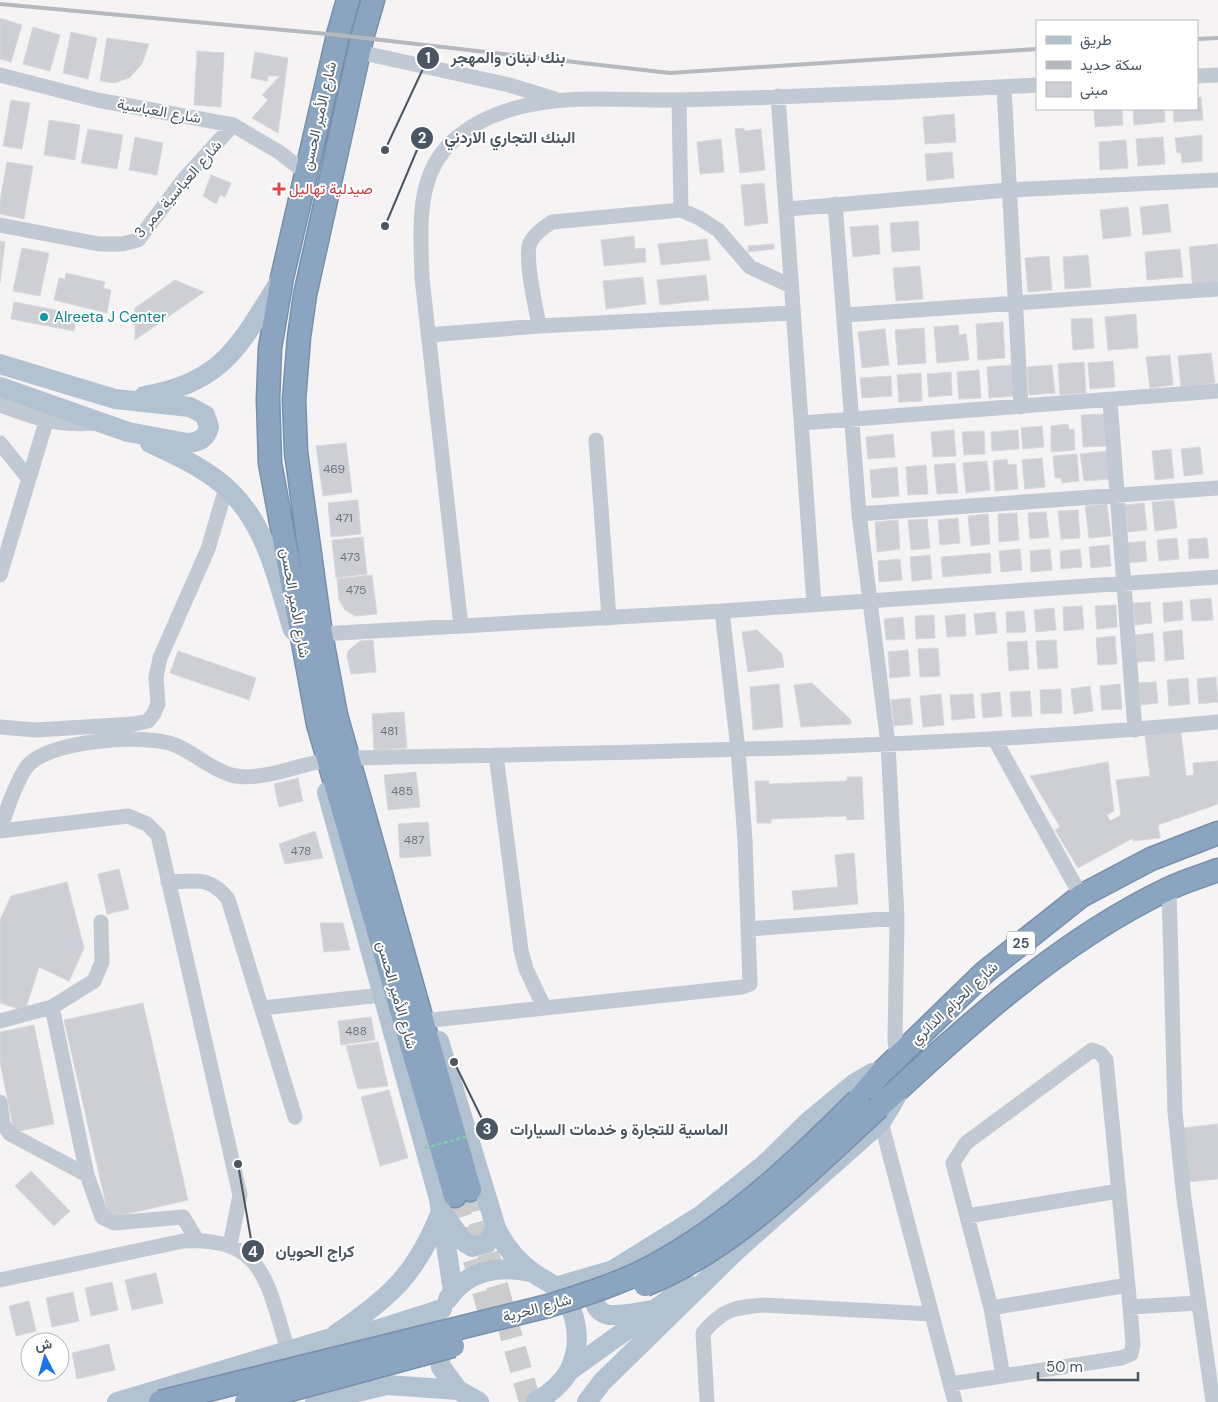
<svg xmlns="http://www.w3.org/2000/svg" width="1218" height="1402" viewBox="0 0 1218 1402" font-family="'DM Sans',Vazirmatn,sans-serif">
	<style>
		.building { fill: #cdcfd5; stroke: #d7d9de }
		.lines { fill: none; stroke-linecap: round; stroke-linejoin: round }
		.highway-tunnel { stroke: #caccce; stroke-width: 22; stroke-dasharray: 22 11; stroke-linecap: butt }
		.highway-casing { stroke: #7690ad; stroke-width: 25 }
		.minor { stroke: #c1cad2; stroke-width: 15 }
		.major { stroke: #b3c2d1; stroke-width: 20 }
		.highway { stroke: #8ba5c1; stroke-width: 22 }
		.rail { stroke: #b5b8bd; stroke-width: 4 }
		.highway-bridge-casing { stroke: #7690ad; stroke-width: 25; stroke-linecap: butt }
		.path-bridge { stroke: #7ad0a6; stroke-width: 2.5; stroke-dasharray: 4 2.5; stroke-linecap: butt }
		.highway-bridge { stroke: #8ba5c1; stroke-width: 22 }
		.health-dot { fill: #e0444e; stroke: #fff; stroke-width: 2 }
		.culture-dot { fill: #0f9aa8; stroke: #fff; stroke-width: 2 }
		.labels { text-anchor: middle; stroke-width: 4; stroke-linejoin: round; paint-order: stroke }
		.number-label { font-size: 12px; fill: #6b747e }
		.shield { fill: #fff; stroke: #808990; stroke-width: 1 }
		.shield-label { font-size: 14px; font-weight: bold; fill: #4a5661 }
		.street-label { font-size: 15px; fill: #4a5661; stroke: #fff }
		.health-label { font-size: 15px; fill: #be3a42; stroke: #fff; text-anchor: start }
		.culture-label { font-size: 15px; fill: #0d838f; stroke: #fff; text-anchor: start }
		.leader { fill: none; stroke: #4a5661; stroke-width: 2 }
		.callout-dot { fill: #4a5661; stroke: #fff; stroke-width: 2 }
		.mark-label { font-size: 15px; text-anchor: middle; font-weight: bold; fill: #fff }
		.callout-label { font-size: 16px; text-anchor: middle; font-weight: bold; fill: #4a5661; stroke: #fff; stroke-width: 4; stroke-linejoin: round; paint-order: stroke }
	</style>
	<rect width="100%" height="100%" fill="#f5f3f3"/>
	<path class="building" d="M0 18 22 25 11 62 0 59Z
		M33 27 60 35 50 71 23 64Z
		M71 32 97 38 88 79 63 73Z
		M107 38 149 44 142 64 129 78 114 83 100 81Z
		M197 51 224 53 221 107 194 105Z
		M255 52 288 58 278 133 252 118 268 100 262 95 280 76H268V81L251 78Z
		M1201 97 1203 120 1174 122 1173 109H1197V98Z
		M11 100 30 103 22 149 3 146Z
		M1094 109H1122L1123 125 1095 127Z
		M1133 109H1164L1165 122 1134 125Z
		M954 114 956 142 925 144 923 117Z
		M49 120 80 125 75 160 44 155Z
		M744 128V131L761 129 765 170 740 173 735 129Z
		M88 129 123 135 117 169 81 163Z
		M1202 135V161L1182 163 1181 153H1177L1175 138Z
		M135 137 163 143 157 175 129 170Z
		M1163 137 1165 164 1138 166 1136 139Z
		M721 139 724 172 700 174 697 142Z
		M1126 140 1128 168 1100 170 1099 142Z
		M952 152 954 178 927 181 925 154Z
		M7 162 33 166 24 219 0 214V200Z
		M211 175 231 183 225 197 220 195 216 204 203 196Z
		M764 183 768 223 745 226 741 185Z
		M1168 204 1171 232 1143 235 1140 207Z
		M1128 207 1131 236 1103 239 1100 210Z
		M918 221 920 250 892 252 890 223Z
		M878 225 880 254 853 257 850 227Z
		M634 236 635 249 645 248 646 262 604 266 601 240Z
		M707 239 710 260 661 265 658 244Z
		M0 241 5 242 0 283Z
		M774 244V249L748 252V246Z
		M1218 244V287L1193 290 1189 247Z
		M22 248 49 253 40 296 13 291Z
		M1180 249 1183 277 1147 280 1145 252Z
		M1088 255 1091 287 1065 289 1063 257Z
		M1049 256 1052 290 1028 292 1025 258Z
		M920 266 923 299 896 301 893 268Z
		M66 273 105 282 103 288 111 290 107 313 54 300 59 278 65 279Z
		M706 275 709 300 660 305 657 280Z
		M643 277 646 304 606 309 603 281Z
		M175 280 204 292 135 340V308Z
		M14 302 77 314 74 331 11 319Z
		M1136 314 1138 348 1108 350 1105 317Z
		M1092 318 1094 348 1073 350 1071 319Z
		M1003 322 1005 358 978 360 976 324Z
		M958 325 959 335 966 334 969 360 937 363 934 327Z
		M924 328 926 363 898 365 895 330Z
		M885 329 889 365 862 368 858 332Z
		M1211 353 1215 383 1181 387 1178 356Z
		M1170 355 1173 385 1150 388 1146 357Z
		M1113 361 1115 387 1090 389 1088 363Z
		M1084 362 1086 393 1060 395 1058 364Z
		M1011 365 1014 396 989 398 987 367Z
		M1052 365 1055 393 1029 395 1027 367Z
		M979 370 981 398 959 399 957 372Z
		M951 372 952 395 929 397 927 374Z
		M921 373 922 401 899 402 897 375Z
		M891 376 892 396 862 398 860 378Z
		M1106 414 1107 446 1083 447 1081 415Z
		M1068 424 1069 430 1074 429 1075 450 1051 452V426Z
		M1042 426 1044 447 1023 449 1021 428Z
		M954 430 956 456 933 457 931 432Z
		M1018 430 1019 449 992 451 991 432Z
		M984 431 985 454 964 455 962 432Z
		M893 434 895 457 868 459 866 437Z
		M346 443 352 492 323 496 316 446Z
		M1200 447 1203 474 1184 476 1181 449Z
		M1171 449 1174 478 1155 480 1152 451Z
		M1107 451 1110 479 1084 481 1080 454Z
		M1077 454 1079 481 1062 483 1061 478H1055L1053 456Z
		M1042 458 1045 487 1025 489 1022 460Z
		M1007 459 1008 465 1016 464 1018 489 995 491 993 461Z
		M987 461 990 490 966 493 963 463Z
		M955 463 958 493 937 494 934 465Z
		M926 465 928 494 908 495 906 467Z
		M897 467 899 496 872 498 870 470Z
		M358 500 361 534 331 537 328 503Z
		M1174 500 1177 528 1155 531 1152 502Z
		M1144 503 1147 530 1128 532 1125 505Z
		M1107 504 1111 536 1089 538 1085 506Z
		M1078 510 1080 538 1061 539 1058 511Z
		M1046 512 1049 537 1030 539 1028 513Z
		M1017 513 1019 540 999 542 998 514Z
		M988 514 990 544 971 546 968 516Z
		M958 518 960 543 940 545 938 520Z
		M927 519 930 548 911 550 908 520Z
		M898 520 900 549 877 552 875 522Z
		M363 537 367 574 336 578 332 540Z
		M1177 538 1179 559 1159 561 1157 540Z
		M1207 538 1209 558 1189 559 1188 539Z
		M1145 541 1147 561 1129 563 1127 543Z
		M1109 545 1111 566 1091 568 1089 547Z
		M1020 549 1022 570 1001 572 999 551Z
		M1050 549 1052 570 1031 572 1030 551Z
		M1080 549 1082 567 1061 569 1060 551Z
		M990 553 991 573 943 577 941 557Z
		M930 555 932 579 912 581 910 557Z
		M900 559 902 580 879 582 878 561Z
		M372 575 377 614 355 616 345 610 339 600 337 579Z
		M1211 598 1213 620 1192 621 1190 600Z
		M1182 601 1183 620 1164 622 1163 603Z
		M1150 602 1152 623 1135 625 1133 603Z
		M1116 605 1117 627 1097 629 1095 606Z
		M1082 606 1084 629 1064 631 1063 607Z
		M1054 608 1056 630 1036 632 1034 610Z
		M1024 611 1026 632 1007 633 1006 612Z
		M995 612 997 633 976 635 974 614Z
		M965 614 966 636 947 637 945 616Z
		M934 615 935 638 916 639 915 616Z
		M903 617 905 639 886 640 884 619Z
		M757 630 782 654 784 667 748 672 742 632Z
		M1182 630 1184 659 1165 661 1163 632Z
		M1153 633 1155 661 1137 662 1135 635Z
		M1115 636 1117 664 1098 665 1096 638Z
		M373 640 376 672 351 674 347 657 348 651 360 641Z
		M1056 640 1058 668 1038 669 1036 641Z
		M1027 641 1029 669 1009 671 1007 642Z
		M938 648 940 676 920 677 918 649Z
		M908 650 910 676 890 678 888 652Z
		M178 651 256 678 249 700 170 673Z
		M1216 677 1218 702 1199 704 1197 679Z
		M1188 678 1190 704 1169 706 1167 680Z
		M1156 682 1158 703 1141 705 1138 683Z
		M812 683 851 720V724L801 727 794 685Z
		M779 684 783 727 753 730 750 687Z
		M1120 684 1122 709 1102 710 1100 686Z
		M1090 686 1093 711 1074 714 1071 689Z
		M1061 689 1062 713 1041 714 1040 690Z
		M1030 691 1032 716 1012 717 1010 692Z
		M1000 692 1002 716 983 718 981 694Z
		M941 694 944 725 923 727 920 696Z
		M973 694 975 718 952 720 950 695Z
		M910 698 913 724 894 726 891 700Z
		M404 712 407 748 374 750 372 714Z
		M1181 732 1186 776 1194 775 1193 763 1218 761V804L1158 825 1160 838 1133 841V838L1078 868 1055 830 1060 827 1030 776 1108 762 1114 811 1107 815 1110 821 1121 815 1116 780 1150 776 1145 736Z
		M416 772 420 807 388 810 384 775Z
		M847 777H862L864 819 847 820 846 816 771 819V823H757L755 781H769V784L847 781Z
		M298 778 303 801 279 807 274 784Z
		M428 822 431 856 400 858 398 824Z
		M315 831 323 858 285 864 279 844Z
		M854 853 858 904 794 910 792 891 838 887 835 855Z
		M119 869 129 909 107 914 98 874Z
		M67 882 84 948 69 981 39 967 25 1011 0 1003V920L11 896Z
		M320 923H343L350 950 324 952Z
		M143 1003 188 1200 109 1218 64 1020Z
		M371 1017 375 1040 341 1045 338 1021Z
		M34 1025 54 1124 14 1132 0 1062V1032Z
		M378 1042 388 1086 358 1089 346 1046Z
		M389 1090 408 1158 380 1166 361 1097Z
		M1218 1124V1179L1188 1182 1182 1128Z
		M31 1171 70 1211 54 1226 15 1186Z
		M156 1273 163 1303 132 1310 125 1280Z
		M112 1282 118 1310 91 1316 85 1288Z
		M73 1292 79 1321 52 1327 46 1298Z
		M29 1301 36 1331 16 1336 9 1306Z
		M109 1344 115 1370 77 1379 72 1353Z"/>
	<g class="lines">
		<path class="highway-tunnel" d="M470 1190 530 1402
			M455 1196 492 1322"/>
		<g class="highway-casing">
			<path id="highway" d="M348 0 338 35 282 278 270 348 268 399 270 463 318 724 455 1196
				M373 0 362 38 305 295 299 337 294 400 296 452 321 634 336 715 470 1190
				M858 1100 880 1074 985 972 1081 896 1151 859 1218 833
				M879 1107C967 1026 1059 941 1168 889 1184 881 1202 876 1218 870"/>
		</g>
		<path class="minor" d="M359 52 509 85 555 99
			M0 75 97 100 233 125 279 152 306 173
			M1197 76 1218 75
			M1004 87 1021 407
			M778 96 814 604
			M835 204 859 514 888 744 897 918 895 1040 897 1057
			M788 209 1008 190 1218 180
			M681 210 699 218 718 230 750 267 791 286
			M0 225 99 244H122L138 240 184 179 233 125
			M845 315 1218 289
			M539 326C536 308 524 258 530 243 534 234 544 227 552 222L681 210 679 100
			M428 335 539 326 792 313
			M1110 401 1135 730
			M0 405C39 419 55 426 98 423
			M802 423 1218 391
			M596 440 609 618
			M0 443 29 479
			M859 514 1218 488
			M0 575 46 422
			M461 626 422 278C421 231 414 175 454 140 474 122 498 112 524 106 574 94 628 101 678 100 798 97 918 92 1037 85
			M321 634 722 611 1218 577
			M0 727 36 730 134 724 148 721 154 713 158 704 156 677 160 658 208 549 226 488
			M995 740 1081 896
			M496 755 521 950 526 969 544 1007
			M358 758C645 752 932 749 1218 722
			M0 828C8 809 14 785 26 768 45 740 145 733 175 745 195 753 214 772 236 776 262 780 293 767 318 762
			M0 831 128 816 147 824 158 835 240 1195 230 1245
			M168 882C196 881 210 876 228 899L295 1117
			M1169 888 1175 1112 1184 1199 1213 1402
			M101 922 102 962 94 981 52 1007 87 1175 102 1217 114 1223 183 1217 197 1240
			M749 929 897 918
			M262 1008 382 995
			M432 1020 742 987 750 984 745 840 738 749 722 611
			M0 1021 52 1007
			M0 1102 3 1124 10 1134 87 1175
			M881 1122 955 1402
			M967 1216 1119 1191
			M0 1280 183 1241C266 1236 267 1285 288 1350
			M1130 1307 1199 1303
			M991 1308 1128 1285
			M950 1384 1121 1358 1131 1354 1133 1344 1130 1307 1106 1060 1100 1053 1092 1050 966 1143 953 1163 991 1308 1003 1376
			M707 1402 703 1333C723 1309 733 1308 763 1305L932 1314"/>
		<path class="major" d="M0 364 115 399 190 407 205 415 209 427C206 439 199 442 187 443L128 432 0 387
			M144 396C225 383 240 343 281 280
			M150 443C178 456 209 470 231 492 268 529 278 583 293 630
			M327 792 439 1199 453 1291
			M439 1041 496 1228C505 1247 517 1262 535 1274 541 1278 549 1282 554 1286 578 1306 583 1344 569 1371 561 1385 549 1394 536 1402
			M444 1215 463 1241 472 1247 487 1243 496 1228
			M601 1277C593 1290 589 1312 610 1315 624 1316 640 1312 653 1310
			M555 1287 613 1270 700 1216 765 1164 809 1121 855 1083 872 1073 880 1074
			M448 1299C467 1270 500 1265 531 1272
			M336 1334C391 1297 416 1274 441 1212
			M436 1335 441 1367 458 1390 479 1402
			M569 1371 689 1285
			M117 1402 331 1338 376 1330 442 1309
			M315 1402 387 1385 458 1390
			M587 1402 602 1382 737 1250 881 1122 896 1097"/>
		<use href="#highway" class="highway"/>
		<path class="rail" d="M0 4 338 35 670 73 1037 49
			M1197 39 1218 38"/>
		<g class="highway-bridge-casing">
			<path id="highway-bridge" d="M645 1285C736 1248 808 1172 879 1107
				M160 1402 548 1306C583 1295 619 1284 651 1267 730 1225 795 1163 858 1100
				M246 1402 453 1346"/>
		</g>
		<path class="path-bridge" d="M425 1148 469 1136"/>
		<use href="#highway-bridge" class="highway-bridge"/>
	</g>
	<path class="health-dot" d="M276.5 181.5h5v5h5v5h-5v5h-5v-5h-5v-5h5z"/>
	<circle class="culture-dot" cx="44" cy="317" r="5"/>
	<g class="labels">
		<g class="number-label">
			<text x="334" y="473">469</text>
			<text x="344" y="522">471</text>
			<text x="350" y="561">473</text>
			<text x="356" y="594">475</text>
			<text x="389" y="735">481</text>
			<text x="402" y="795">485</text>
			<text x="414" y="844">487</text>
			<text x="301" y="855">478</text>
			<text x="356" y="1035">488</text>
		</g>
		<rect class="shield" x="1007" y="931.5" width="28" height="23" rx="4"/>
		<g class="shield-label">
			<text x="1021" y="948">25</text>
		</g>
		<g class="street-label">
			<text transform="translate(159 111) rotate(10)" y="5">شارع العباسية</text>
			<text transform="translate(319 116) rotate(-77)" y="5">شارع الأمير الحسن</text>
			<text transform="translate(178 189) rotate(-49)" y="5">شارع العباسية ممر 3</text>
			<text transform="translate(295 603) rotate(80)" y="5">شارع الأمير الحسن</text>
			<text transform="translate(397 995) rotate(74)" y="5">شارع الأمير الحسن</text>
			<text transform="translate(954 1003) rotate(-43)" y="5">شارع الحزام الدائري</text>
			<text transform="translate(537 1308) rotate(-15)" y="5">شارع الحرية</text>
		</g>
		<g class="health-label">
			<text x="289" y="194">صيدلية تهاليل</text>
		</g>
		<g class="culture-label">
			<text x="54" y="322">Alreeta J Center</text>
		</g>
	</g>
	<path class="leader" d="M385 150L428 58M385 226L422 138M454 1062L487 1129M238 1164L253 1251"/>
	<g class="callout-dot">
		<circle cx="385" cy="150" r="5"/>
		<circle cx="385" cy="226" r="5"/>
		<circle cx="454" cy="1062" r="5"/>
		<circle cx="238" cy="1164" r="5"/>
		<circle cx="428" cy="58" r="12"/>
		<circle cx="422" cy="138" r="12"/>
		<circle cx="487" cy="1129" r="12"/>
		<circle cx="253" cy="1251" r="12"/>
	</g>
	<g class="mark-label">
		<text x="428" y="63">1</text>
		<text x="422" y="143">2</text>
		<text x="487" y="1134">3</text>
		<text x="253" y="1257">4</text>
	</g>
	<g class="callout-label">
		<text x="508" y="63">بنك لبنان والمهجر</text>
		<text x="510" y="143">البنك التجاري الاردني</text>
		<text x="619" y="1135">الماسية للتجارة و خدمات السيارات</text>
		<text x="315" y="1257">كراج الحويان</text>
	</g>
	<rect x="1036" y="20" width="162" height="90" fill="#ffffff" stroke="#b7bbc0"/>
	<rect x="1046" y="36" width="25" height="8" fill="#b3c2d1" stroke="#b7bbc0"/>
	<text x="1080" y="45" font-size="15" fill="#4a5661">طريق</text>
	<rect x="1046" y="61" width="25" height="8" fill="#b5b8bd" stroke="#b7bbc0"/>
	<text x="1080" y="70" font-size="15" fill="#4a5661">سكة حديد</text>
	<rect x="1046" y="82" width="25" height="15" fill="#cdcfd5" stroke="#b7bbc0"/>
	<text x="1080" y="95" font-size="15" fill="#4a5661">مبنى</text>
	<g transform="translate(45 1357) rotate(354)"><circle r="24" fill="#ffffff" stroke="#b7bbc0"/>
	<path d="M0-4L9 19L0 12L-9 19Z" fill="#1a73e8"/>
	<text y="-8" font-size="14" font-weight="bold" text-anchor="middle" fill="#4a5661">ش</text>
	</g>
	<path d="M1038 1372v8h100v-8" fill="none" stroke="#4a5661" stroke-width="2.5"/>
	<text x="1046" y="1372" font-size="15" fill="#4a5661" stroke="#ffffff" stroke-width="4" paint-order="stroke">50 m</text>
</svg>
